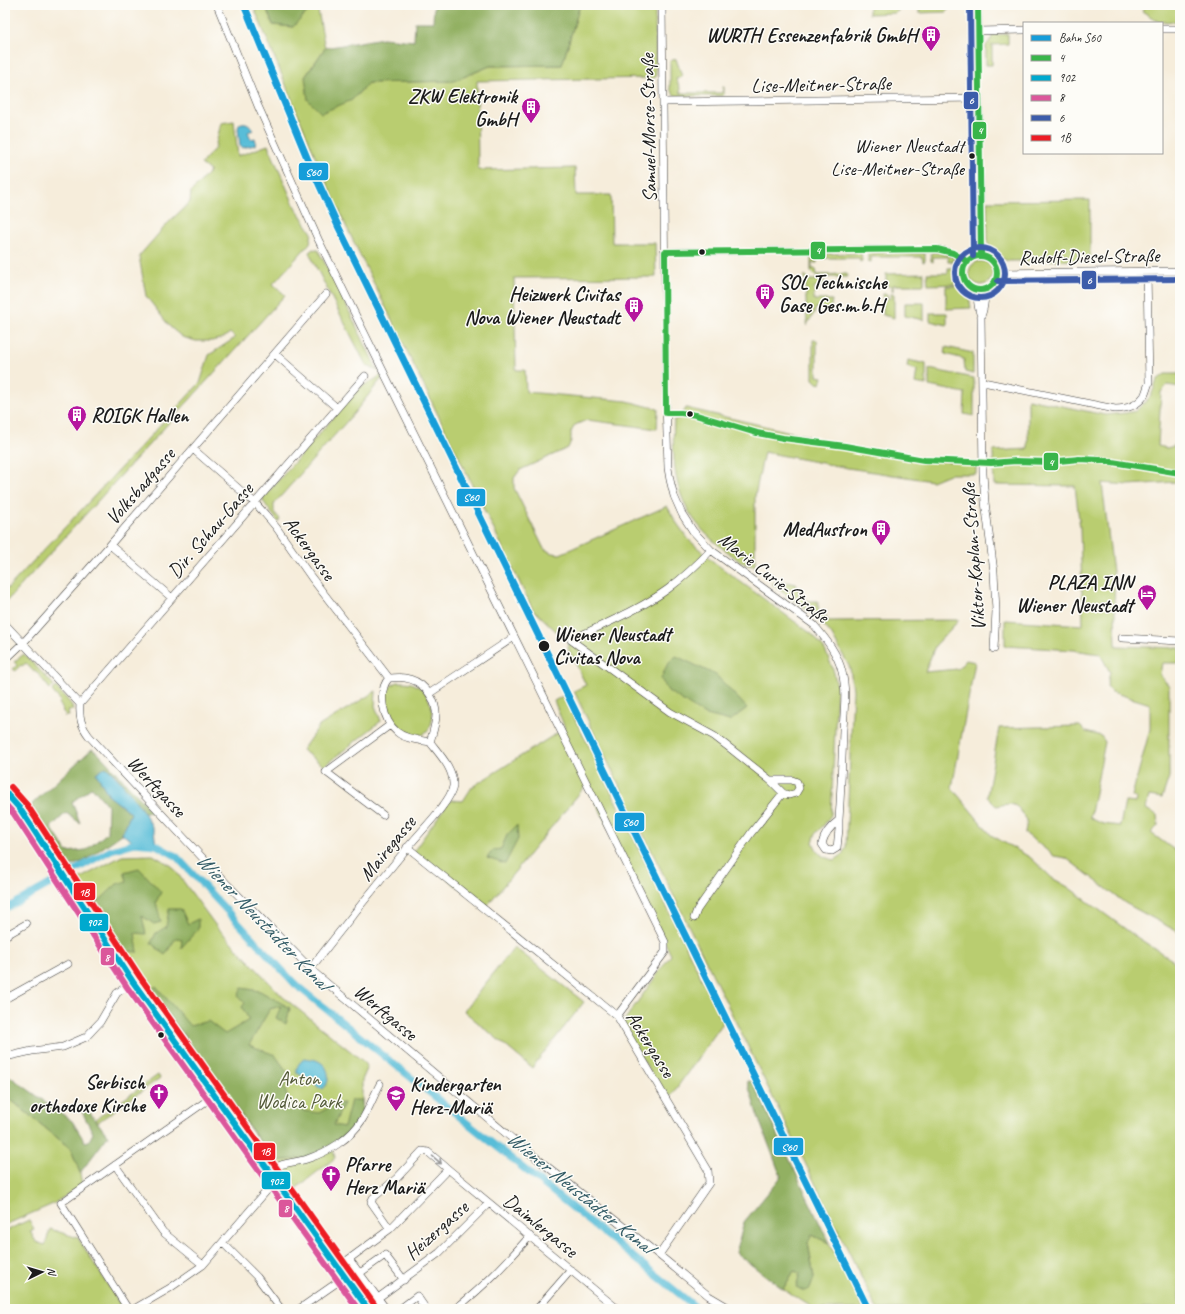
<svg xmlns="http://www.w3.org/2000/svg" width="1185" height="1314" viewBox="0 0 1185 1314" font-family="Caveat,sans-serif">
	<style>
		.green { fill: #b9cd70; stroke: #6a7446 }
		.forest { fill: #92b062; stroke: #57663f; fill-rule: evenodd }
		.water { fill: #59bdd8; stroke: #3a6c7a }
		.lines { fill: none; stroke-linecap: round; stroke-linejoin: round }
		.canal { stroke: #59bdd8; stroke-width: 7 }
		.minor-casing { stroke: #3d3b39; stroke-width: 8 }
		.major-casing { stroke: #3d3b39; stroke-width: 10 }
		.minor { stroke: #fff; stroke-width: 7 }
		.major { stroke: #fff; stroke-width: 8 }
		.bus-1-casing { stroke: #fdfcf7; stroke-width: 9 }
		.bus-2-casing { stroke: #fdfcf7; stroke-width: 9 }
		.bus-3-casing { stroke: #fdfcf7; stroke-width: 9 }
		.bus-4-casing { stroke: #fdfcf7; stroke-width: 9 }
		.bus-5-casing { stroke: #fdfcf7; stroke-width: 9 }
		.bus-1 { stroke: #39b54a; stroke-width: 6 }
		.bus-2 { stroke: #00a9ce; stroke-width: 6 }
		.bus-3 { stroke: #db579b; stroke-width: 6 }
		.bus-4 { stroke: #3c5caa; stroke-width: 6 }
		.bus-5 { stroke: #ed1c24; stroke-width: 6 }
		.rail-1-casing { stroke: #fdfcf7; stroke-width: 10 }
		.rail-1 { stroke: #159dd9; stroke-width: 7 }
		.oneway { stroke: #999 }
		.bus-dot { fill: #1c1c1c; stroke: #fdfcf7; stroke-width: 1.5 }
		.labels { text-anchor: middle; stroke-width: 3; stroke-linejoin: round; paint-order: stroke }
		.bus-label { font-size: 19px; fill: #1c1c1c; stroke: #fdfcf7; text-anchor: end }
		.poi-label { font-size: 20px; font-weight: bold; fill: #1c1c1c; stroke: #fdfcf7; text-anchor: end }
		.street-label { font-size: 20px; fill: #1c1c1c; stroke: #fdfcf7 }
		.stop-label { font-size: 20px; font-weight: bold; fill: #1c1c1c; stroke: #fdfcf7; text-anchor: start }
		.park-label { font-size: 20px; fill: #535a39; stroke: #fdfcf7 }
		.water-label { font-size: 21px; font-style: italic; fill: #345c67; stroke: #fdfcf7 }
		.line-badge { stroke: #fdfcf7; stroke-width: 1.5 }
		.badge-label { font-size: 11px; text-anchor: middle; font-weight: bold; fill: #fff }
	</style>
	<rect width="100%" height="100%" fill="#fdfcf7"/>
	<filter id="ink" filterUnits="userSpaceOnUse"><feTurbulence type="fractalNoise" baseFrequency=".025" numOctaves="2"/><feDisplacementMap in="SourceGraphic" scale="8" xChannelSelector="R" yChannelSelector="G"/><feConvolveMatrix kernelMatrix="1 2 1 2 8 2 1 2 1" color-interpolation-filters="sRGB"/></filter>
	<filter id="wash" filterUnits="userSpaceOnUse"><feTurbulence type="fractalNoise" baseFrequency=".012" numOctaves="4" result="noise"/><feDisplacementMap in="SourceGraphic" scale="16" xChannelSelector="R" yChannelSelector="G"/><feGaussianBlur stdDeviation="0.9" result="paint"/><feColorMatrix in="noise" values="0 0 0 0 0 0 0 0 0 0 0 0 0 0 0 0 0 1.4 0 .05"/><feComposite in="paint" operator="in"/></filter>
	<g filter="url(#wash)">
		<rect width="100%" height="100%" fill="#f6eddb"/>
		<path class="green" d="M253 5H265L273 25 293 27 312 7V5H317L325 48 305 77 352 100 368 83 454 81 490 66 562 65 580 5H655L656 77 652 78 477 81 478 170 575 168 576 195H611L612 243H655L656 277 514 278 516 370H525L526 392 627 401 658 409 657 429 587 420 575 425 571 432V441L568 448 520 470 514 478V488L544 549 552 553 560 554 667 506 676 522 689 540 715 563 813 635 825 650 833 669 837 685 831 815 824 825 816 833 813 842C818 854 822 858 835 860L842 855 846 847 853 690 850 668 832 635 823 624 813 615 772 584 774 582 780 581 796 584 799 589V596L808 601H818C818 608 818 614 826 616L827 621 959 620 935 646 925 672 958 669 966 660 975 662 952 788 991 835 1031 858 1052 878 1068 887 1135 936 1180 965V1309H877L602 750 574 691 586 685 568 648 567 634 557 632 536 612H534L346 226 318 163Z
			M869 5H899L898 11 895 13 869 14Z
			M919 5H949V9L946 12 919 13Z
			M1146 5H1180V21L1159 22 1142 11Z
			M1008 34V44L992 45V65H986V46L992 38V35Z
			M676 59 682 76 676 79 680 88V93H722L723 87H724V94L723 96H679L674 95 670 89V61Z
			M234 121 238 156 268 145 295 207 312 233 310 243 273 284 285 295 5 603V589L8 588 200 383 209 355 235 338 230 333 223 338 212 341H196L182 337 170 327 146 296 139 256 168 223 190 202 191 192 210 171 201 164 215 148 221 123Z
			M1090 200V260L1008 261C1000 258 992 253 988 244L987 201Z
			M313 249 318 250 336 284 378 371 366 365 315 265 309 252Z
			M933 252 954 256 953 261C958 267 956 277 959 284L928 285 927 273H948V268H953V262H948V257H933V262L931 261V254Z
			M861 253 862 261 860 262 859 258H817V263H812V269H816L817 275 847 274V277H817L811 271V254Z
			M870 253H923L925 254V261L923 262 922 257H871V262L868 261V255Z
			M969 273a12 12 0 1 1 24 0a12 12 0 1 1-24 0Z
			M924 273V285H893V291H892V286H886V274Z
			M805 275 810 280H824V287H814V300H832L830 311 816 308C814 316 809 319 807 326Z
			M946 286H960L969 296 971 308 946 309Z
			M883 294H887V298H891V294H894V318L883 315Z
			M905 303H924V320L905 316Z
			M930 313H947V325L930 321Z
			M813 340H817V376L823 377 821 384 817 383 813 379Z
			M946 347 973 353V374L965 372 964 359 945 354Z
			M908 360 926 364V385L915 383 917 370 907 367Z
			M929 369 974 378V416L964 414 965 393 929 386Z
			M1165 374H1180V387L1167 385 1161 392 1158 446 1167 448 1180 444V481L1176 482 1129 485 1102 483 1114 580 1116 646 1180 648V663H1162L1160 675 1169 686V777L1162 798 1149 796 1146 809 1157 815 1158 826 1151 833 1180 854V933L1125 903 1066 858 1054 856 1025 833 1027 820C1016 804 1016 802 996 806L987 797 999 728 1080 726 1086 732 1101 736 1105 742 1090 818 1103 824 1120 826 1125 802 1136 803 1137 799 1132 796 1150 729V704L1112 692 1107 686 1110 672 1100 654 1074 650 1005 646V620L1083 625 1080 528 1075 486 994 485 993 451 1028 449V399L1105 415 1126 413 1136 411 1151 396 1157 380Z
			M381 375 382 378 355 412 274 504V512L280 519 278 522 263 501V498L360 387 374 380Z
			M686 408 808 436 814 442 924 460 976 463V474H949L932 481 848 468 764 452 755 496V566C743 566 735 557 726 551 677 515 671 477 674 420L680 418Z
			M24 654 54 685 50 689 35 670 33 671 26 663 22 666 21 665 15 671 13 669 17 665 14 662Z
			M398 682C403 682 409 682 414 684 432 692 441 724 422 735 415 735 407 734 401 730 387 720 376 689 398 682Z
			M56 687 71 704 73 710 68 711 69 716H64L66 715 63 712 62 708 59 703 61 701 52 691Z
			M376 691 375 706 381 721 324 766 302 750 319 726Z
			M563 696 593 754 723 1023 668 1100 621 1025 671 955 587 784 485 908 413 852 450 800 463 801 472 787 565 728 554 701Z
			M153 855 172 866 216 926 283 997 364 1062 367 1069 362 1080V1110L332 1145 335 1158 294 1190 134 967 75 881 122 856Z
			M514 947 584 1002 532 1068 464 1011Z
			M158 1075 160 1078 98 1122 96 1119Z
			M5 1095 71 1149 80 1173 82 1185 53 1204 5 1225Z
			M29 1220 34 1229 30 1231 36 1242 45 1245 50 1229 78 1238 123 1309H5V1231Z
			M812 1235 829 1243 846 1273 864 1309H815L783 1289 794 1271 814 1278 808 1242Z"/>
		<path class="forest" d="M265 5H312V7L293 27 273 25Z
			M434 5H580L562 65 490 66 454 81 368 83 352 100 321 113 308 100 305 77 325 48 383 38 414 41 415 22H433Z
			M676 656 716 675 747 708 730 721 703 714 668 691 661 679 667 665Z
			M92 749 99 754 153 812H143L116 775 106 767 96 773 109 796 131 813 122 834 84 861 68 867 31 807 33 803ZM92 787 108 806 107 833 86 850 67 852 51 827 66 813 80 823 72 802Z
			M517 825 518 839 505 864 487 858 493 850 501 849 507 835Z
			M139 868 161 892 156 902 161 922 154 924 142 916 146 934 135 933 138 952 123 951 88 900H100L117 884 127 881 124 872Z
			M169 909H181L188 924 198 919V929L181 948 182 939 176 938 165 955 151 943 156 933 166 927Z
			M156 986 190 1026 208 1021 225 1034 249 1020 242 1007 245 1003 238 996 242 988 260 991 290 1008 286 1024 276 1018 281 1006 270 1009 249 1045 275 1055 293 1080 284 1087 289 1102 304 1111 319 1113 335 1104 344 1103 334 1125 344 1127 351 1100H362C362 1106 363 1113 360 1119 353 1136 319 1153 302 1158 293 1160 283 1160 274 1161L151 990Z
			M5 1073 72 1121 85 1142 89 1141 93 1133 79 1106 84 1105 108 1136 80 1173 71 1149 5 1095Z
			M747 1081 753 1082 829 1243 812 1235 808 1242 814 1278 810 1289 804 1291 796 1287 800 1273 794 1271 783 1289 736 1253 744 1222 781 1177 757 1114Z"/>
		<path class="water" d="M242 123C248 122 250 125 253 130L248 132 251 139 255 138 256 142 255 145 242 148 240 146 238 129 239 124Z
			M106 767C120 779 146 812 153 829 155 834 155 840 156 845L135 843 122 834 131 813 109 796 96 773Z
			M305 1058C310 1059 316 1059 320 1062 330 1068 331 1082 323 1089L319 1088 311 1080 297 1073C296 1066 299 1063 305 1058Z"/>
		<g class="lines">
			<path class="canal" d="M5 909 111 850 135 843 156 845 176 856 296 985 698 1309"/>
		</g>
	</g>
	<g filter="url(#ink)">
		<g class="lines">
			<g class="minor-casing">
				<path id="minor" d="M217 5 258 106 318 239 665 942V952L617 1016
					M662 5 666 401 668 468 670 480 674 496 682 514 693 531 711 550 814 625C826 639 838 654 842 672 847 691 844 711 843 730 842 760 841 790 839 820 831 826 824 834 822 844L826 850 832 851 837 848 839 829V820
					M978 5 981 256
					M1162 29H1180
					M978 31 1024 30
					M663 102 979 98
					M665 252 937 249C949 251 957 254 968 262
					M963 273a17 17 0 1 1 34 0a17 17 0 1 1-34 0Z
					M998 273 1180 271
					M976 290C978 299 977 308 981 316
					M986 290C984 299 985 308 981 316L983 474 985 502 994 572 996 611 994 649
					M275 354 337 408
					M983 382 1115 409C1126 409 1137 406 1144 396 1146 393 1147 387 1149 383L1147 272
					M193 449 255 503 265 514 276 527 311 577 389 678
					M110 545 172 598
					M711 550C698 564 684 577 668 589 639 610 604 624 571 640L670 712 714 736 731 749 770 780 783 793 789 795 796 793 799 788 797 782 792 780H770
					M5 624 80 704C79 717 81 726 89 736L226 883 316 974 515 1141 659 1255 709 1296 731 1309
					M1122 638 1180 641
					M5 660 23 643 110 545 326 294
					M389 678C394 678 400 677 405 678 421 680 434 695 436 711 437 721 433 732 430 742 419 740 405 739 397 732 383 721 377 691 389 678Z
					M430 693 514 637
					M80 704 365 376
					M383 815 326 772 390 725
					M407 847 617 1016 708 1170 709 1183 659 1255
					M694 918 697 910 751 833 783 793
					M5 936 26 924
					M311 968C343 927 375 887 408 847 418 834 452 801 453 786 454 769 440 755 430 742
					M5 999 68 964
					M5 1057 32 1051 63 1047 86 1037 100 1022 117 993 133 982
					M115 1165 163 1232 203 1265
					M269 1171C281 1162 294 1163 307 1159 328 1152 350 1139 362 1120 369 1109 374 1095 380 1084
					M390 1229 371 1202 373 1198 397 1178 422 1151 428 1152 448 1169
					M223 1243 257 1277 281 1309
					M349 1259 386 1309
					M338 1267 390 1229 448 1169 614 1306 612 1309
					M360 1273 385 1255 404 1280
					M378 1298 439 1253 489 1203
					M128 1309 61 1203 215 1095
					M134 1309 170 1288 203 1265 276 1180
					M299 1309 345 1277
					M400 1309 417 1296 426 1309
					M455 1309C484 1287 506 1263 530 1236
					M537 1309 571 1270"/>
			</g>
			<g class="major-casing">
				<path id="major" d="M5 792 20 809 67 882 133 982 368 1309"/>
			</g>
			<use href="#minor" class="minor"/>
			<use href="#major" class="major"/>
			<g class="bus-1-casing">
				<path id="bus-1" d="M978 5 981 256
					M665 252 937 249 953 253 968 262
					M665 252 666 413
					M963 273a17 17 0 1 1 34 0a17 17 0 1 1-34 0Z
					M666 413H681L696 415 757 433 783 438 845 446 924 460 991 463 1016 461 1049 462 1079 459 1100 460 1180 473"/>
			</g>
			<g class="bus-2-casing">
				<path id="bus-2" d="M5 792 20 809 133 982 368 1309"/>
			</g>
			<g class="bus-3-casing">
				<path id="bus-3" d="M5 804 14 814 127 987 358 1309"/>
			</g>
			<g class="bus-4-casing">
				<path id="bus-4" d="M970 5 973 256
					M955 273a25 25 0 1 1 50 0a25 25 0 1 1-50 0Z
					M998 281 1180 279"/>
			</g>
			<g class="bus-5-casing">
				<path id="bus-5" d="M11 787 27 805 140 977 374 1304"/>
			</g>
			<use href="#bus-1" class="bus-1"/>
			<use href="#bus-2" class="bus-2"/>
			<use href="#bus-3" class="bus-3"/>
			<use href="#bus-4" class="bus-4"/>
			<use href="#bus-5" class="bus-5"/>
			<g class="rail-1-casing">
				<path id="rail-1" d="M244 5 308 160 339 228 868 1309"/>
			</g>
			<use href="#rail-1" class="rail-1"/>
		</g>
		<defs><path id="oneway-shaft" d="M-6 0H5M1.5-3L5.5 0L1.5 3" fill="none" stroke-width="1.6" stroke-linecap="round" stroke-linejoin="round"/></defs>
		<use class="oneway" href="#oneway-shaft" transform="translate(437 1160) rotate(41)"/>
	</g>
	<defs>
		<g id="building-pin" transform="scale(1)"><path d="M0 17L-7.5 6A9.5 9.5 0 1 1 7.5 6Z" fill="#b5179e" stroke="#fdfcf7"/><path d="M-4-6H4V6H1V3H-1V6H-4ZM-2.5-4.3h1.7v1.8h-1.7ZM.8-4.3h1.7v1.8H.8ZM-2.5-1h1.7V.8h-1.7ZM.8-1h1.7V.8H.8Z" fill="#fff"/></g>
		<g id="hotel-pin" transform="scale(1)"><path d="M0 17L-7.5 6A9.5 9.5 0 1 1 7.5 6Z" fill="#b5179e" stroke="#fdfcf7"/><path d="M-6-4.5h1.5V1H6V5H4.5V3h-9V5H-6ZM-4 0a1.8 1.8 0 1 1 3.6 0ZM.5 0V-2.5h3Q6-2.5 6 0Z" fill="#fff"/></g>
		<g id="church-pin" transform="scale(1)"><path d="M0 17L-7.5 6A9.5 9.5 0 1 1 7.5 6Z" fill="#b5179e" stroke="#fdfcf7"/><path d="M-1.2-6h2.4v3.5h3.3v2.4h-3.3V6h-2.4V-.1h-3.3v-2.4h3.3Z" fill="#fff"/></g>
		<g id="school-pin" transform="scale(1)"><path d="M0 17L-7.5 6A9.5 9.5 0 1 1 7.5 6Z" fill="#b5179e" stroke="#fdfcf7"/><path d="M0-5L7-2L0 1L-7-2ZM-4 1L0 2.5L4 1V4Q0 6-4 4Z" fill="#fff"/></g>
	</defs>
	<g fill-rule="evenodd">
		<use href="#building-pin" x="931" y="35"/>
		<use href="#building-pin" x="531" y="107"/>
		<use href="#building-pin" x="765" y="293"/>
		<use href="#building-pin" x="634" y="306"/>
		<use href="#building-pin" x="77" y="415"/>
		<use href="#building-pin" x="881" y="529"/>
		<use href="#hotel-pin" x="1147" y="594"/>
		<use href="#church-pin" x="159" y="1093"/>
		<use href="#school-pin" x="396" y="1095"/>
		<use href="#church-pin" x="331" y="1175"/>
	</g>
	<g class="bus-dot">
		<circle cx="972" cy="156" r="3.5"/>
		<circle cx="702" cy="252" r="3.5"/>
		<circle cx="690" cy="414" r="3.5"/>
		<circle cx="544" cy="646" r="6"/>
		<circle cx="161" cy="1035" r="3.5"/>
	</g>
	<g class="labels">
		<g class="bus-label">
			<text x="964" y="152">Wiener Neustadt<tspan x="964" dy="23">Lise-Meitner-Straße</tspan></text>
		</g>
		<g class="poi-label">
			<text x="917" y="42">WURTH Essenzenfabrik GmbH</text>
			<text x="517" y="103">ZKW Elektronik<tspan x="517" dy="23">GmbH</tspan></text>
			<text x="779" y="289" text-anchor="start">SOL Technische<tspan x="779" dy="23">Gase Ges.m.b.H</tspan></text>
			<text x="620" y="301">Heizwerk Civitas<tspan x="620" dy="23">Nova Wiener Neustadt</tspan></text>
			<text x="91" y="422" text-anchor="start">ROIGK Hallen</text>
			<text x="867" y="536">MedAustron</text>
			<text x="1133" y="589">PLAZA INN<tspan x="1133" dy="23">Wiener Neustadt</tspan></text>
			<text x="145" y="1089">Serbisch<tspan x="145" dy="23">orthodoxe Kirche</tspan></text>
			<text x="410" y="1091" text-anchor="start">Kindergarten<tspan x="410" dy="23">Herz-Mariä</tspan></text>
			<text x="345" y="1171" text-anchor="start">Pfarre<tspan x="345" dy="23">Herz Mariä</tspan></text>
		</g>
		<g class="street-label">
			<text transform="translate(821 84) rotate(-1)" y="7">Lise-Meitner-Straße</text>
			<text transform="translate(648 128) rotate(-91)" y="7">Samuel-Morse-Straße</text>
			<text transform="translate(1089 256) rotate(-1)" y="7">Rudolf-Diesel-Straße</text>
			<text transform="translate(140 486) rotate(-49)" y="7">Volksbadgasse</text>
			<text transform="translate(210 530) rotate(-49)" y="7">Dir. Schau-Gasse</text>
			<text transform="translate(310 548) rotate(54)" y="7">Ackergasse</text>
			<text transform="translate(973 557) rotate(-94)" y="7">Viktor-Kaplan-Straße</text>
			<text transform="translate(774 577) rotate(38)" y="7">Marie Curie-Straße</text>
			<text transform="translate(157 786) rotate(47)" y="7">Werftgasse</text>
			<text transform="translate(387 848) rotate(-51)" y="7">Mairegasse</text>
			<text transform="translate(386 1012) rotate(40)" y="7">Werftgasse</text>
			<text transform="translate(651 1044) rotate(58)" y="7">Ackergasse</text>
			<text transform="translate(541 1225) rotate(39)" y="7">Daimlergasse</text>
			<text transform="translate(436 1230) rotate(-42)" y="7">Heizergasse</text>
		</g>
		<g class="stop-label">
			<text x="554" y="641">Wiener Neustadt<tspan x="554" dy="23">Civitas Nova</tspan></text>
		</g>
		<g class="park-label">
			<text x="299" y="1085">Anton<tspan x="299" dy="23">Wodica Park</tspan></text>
		</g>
		<g class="water-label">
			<text transform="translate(263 921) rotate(46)" y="7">Wiener Neustädter Kanal</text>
			<text transform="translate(580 1192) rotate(39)" y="7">Wiener Neustädter Kanal</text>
		</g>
	</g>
	<g class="line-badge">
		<rect x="963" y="91" width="16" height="19" rx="4" fill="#3c5caa"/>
		<rect x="972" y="121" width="15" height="19" rx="4" fill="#39b54a"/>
		<rect x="298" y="162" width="31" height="19" rx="4" fill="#159dd9"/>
		<rect x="810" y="241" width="16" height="19" rx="4" fill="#39b54a"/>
		<rect x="1081" y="270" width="16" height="20" rx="4" fill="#3c5caa"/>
		<rect x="1043" y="452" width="16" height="19" rx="4" fill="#39b54a"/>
		<rect x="456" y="488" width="30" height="19" rx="4" fill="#159dd9"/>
		<rect x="614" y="812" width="31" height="20" rx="4" fill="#159dd9"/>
		<rect x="73" y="882" width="23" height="19" rx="4" fill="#ed1c24"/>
		<rect x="79" y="913" width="30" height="19" rx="4" fill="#00a9ce"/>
		<rect x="100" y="947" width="15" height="19" rx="4" fill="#db579b"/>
		<rect x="773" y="1137" width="31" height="19" rx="4" fill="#159dd9"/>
		<rect x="253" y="1142" width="23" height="19" rx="4" fill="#ed1c24"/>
		<rect x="261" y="1171" width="30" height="19" rx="4" fill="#00a9ce"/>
		<rect x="278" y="1199" width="15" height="19" rx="4" fill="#db579b"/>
	</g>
	<g class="badge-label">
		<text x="971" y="104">6</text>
		<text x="980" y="134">4</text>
		<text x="313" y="176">S60</text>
		<text x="818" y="254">4</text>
		<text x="1089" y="284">6</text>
		<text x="1051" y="466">4</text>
		<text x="471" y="501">S60</text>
		<text x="630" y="826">S60</text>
		<text x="84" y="896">1B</text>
		<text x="94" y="926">902</text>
		<text x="107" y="961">8</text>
		<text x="789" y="1151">S60</text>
		<text x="265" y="1155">1B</text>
		<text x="276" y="1185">902</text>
		<text x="286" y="1212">8</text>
	</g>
	<rect width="1185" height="1314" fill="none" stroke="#fdfcf7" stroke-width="20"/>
	<rect x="1023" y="22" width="140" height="132" fill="#fdfcf7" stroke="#a3a29f"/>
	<rect x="1031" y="35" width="20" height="6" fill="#159dd9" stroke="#a3a29f"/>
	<text x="1059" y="42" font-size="12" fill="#1c1c1c">Bahn S60</text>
	<rect x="1031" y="55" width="20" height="6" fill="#39b54a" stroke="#a3a29f"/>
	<text x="1059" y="62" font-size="12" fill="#1c1c1c">4</text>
	<rect x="1031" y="75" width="20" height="6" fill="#00a9ce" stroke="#a3a29f"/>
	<text x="1059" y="82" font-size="12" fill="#1c1c1c">902</text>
	<rect x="1031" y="95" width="20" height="6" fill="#db579b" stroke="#a3a29f"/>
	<text x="1059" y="102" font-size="12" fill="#1c1c1c">8</text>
	<rect x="1031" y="115" width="20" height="6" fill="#3c5caa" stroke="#a3a29f"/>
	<text x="1059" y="122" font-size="12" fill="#1c1c1c">6</text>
	<rect x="1031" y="135" width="20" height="6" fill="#ed1c24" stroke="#a3a29f"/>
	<text x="1059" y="142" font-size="12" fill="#1c1c1c">1B</text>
	<g transform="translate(42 1272) rotate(85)" stroke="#fdfcf7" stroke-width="3" paint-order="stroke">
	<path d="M0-3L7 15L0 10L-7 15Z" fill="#1c1c1c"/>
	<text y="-6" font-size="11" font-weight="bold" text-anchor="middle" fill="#1c1c1c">N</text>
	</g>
</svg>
